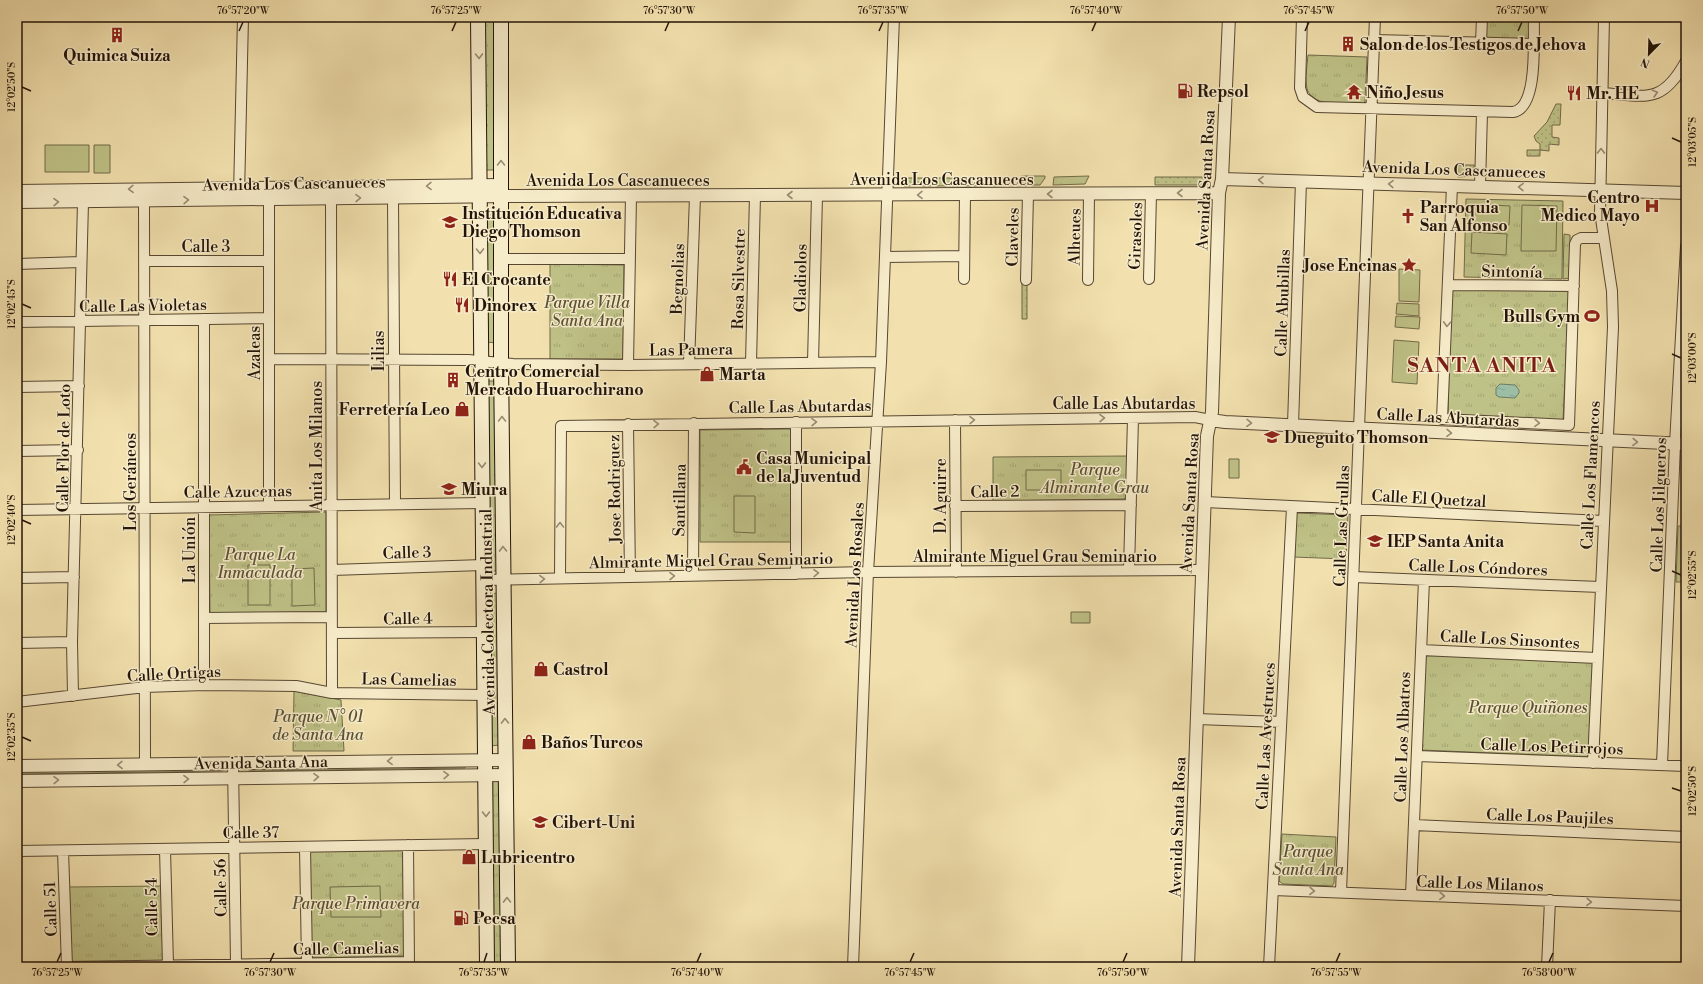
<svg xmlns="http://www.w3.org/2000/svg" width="1703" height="984" viewBox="0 0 1703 984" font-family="'Libre Bodoni',serif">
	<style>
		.grass { fill: url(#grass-tufts); stroke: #716b48 }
		.garden { fill: url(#garden-dots); stroke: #716b48 }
		.pitch { fill: #bfc287; stroke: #716b48 }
		.water { fill: url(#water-ripples); stroke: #6c7a67 }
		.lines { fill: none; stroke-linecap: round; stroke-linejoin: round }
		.minor-casing { stroke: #574732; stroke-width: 12 }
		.tertiary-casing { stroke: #574732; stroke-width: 14 }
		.secondary-casing { stroke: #231409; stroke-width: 16 }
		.minor { stroke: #f7ecca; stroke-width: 10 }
		.tertiary { stroke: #f7ecca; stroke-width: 12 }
		.secondary { stroke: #f7ecca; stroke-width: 14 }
		.oneway { stroke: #988b73 }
		.ticks { fill: none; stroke: #231409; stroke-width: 1.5 }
		.labels { text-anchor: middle; stroke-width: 3; stroke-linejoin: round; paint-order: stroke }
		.poi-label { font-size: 16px; font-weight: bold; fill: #231409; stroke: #f7ecca; text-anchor: start }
		.street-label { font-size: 16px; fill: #231409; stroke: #f7ecca }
		.park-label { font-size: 16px; font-style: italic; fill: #5a5135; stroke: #f7ecca }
		.district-label { font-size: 20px; font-weight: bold; letter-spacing: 1px; fill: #7a1f14; stroke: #f7ecca }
		.neatline { fill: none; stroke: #231409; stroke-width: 1.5 }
		.ticks-label { font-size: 10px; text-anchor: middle; fill: #231409 }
	</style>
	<defs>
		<pattern id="grass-tufts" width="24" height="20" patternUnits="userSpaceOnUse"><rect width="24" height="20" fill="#bfc287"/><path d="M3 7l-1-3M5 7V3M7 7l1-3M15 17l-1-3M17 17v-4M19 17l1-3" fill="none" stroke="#a4a673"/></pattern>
		<pattern id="garden-dots" width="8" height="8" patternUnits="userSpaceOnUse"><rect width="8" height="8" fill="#bfc287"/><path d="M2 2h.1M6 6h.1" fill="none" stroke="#a4a673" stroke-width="1.8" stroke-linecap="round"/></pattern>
		<pattern id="water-ripples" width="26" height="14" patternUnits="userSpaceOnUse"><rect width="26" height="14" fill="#9cbea5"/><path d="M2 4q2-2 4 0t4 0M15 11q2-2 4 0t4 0" fill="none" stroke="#86a28d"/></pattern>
	</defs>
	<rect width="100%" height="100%" fill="#f2e1ae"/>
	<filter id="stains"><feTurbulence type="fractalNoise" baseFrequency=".005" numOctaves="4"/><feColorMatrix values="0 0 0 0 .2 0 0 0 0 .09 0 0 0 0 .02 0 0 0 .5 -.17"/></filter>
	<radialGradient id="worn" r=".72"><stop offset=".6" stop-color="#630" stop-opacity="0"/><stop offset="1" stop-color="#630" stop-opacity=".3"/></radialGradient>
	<path class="grass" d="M484 17H496L497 170H485Z
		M1485 17H1530V36L1525 41H1489L1484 37Z
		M1308 55 1367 57 1365 101 1364 104C1348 104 1313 108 1307 89 1305 79 1307 65 1308 55Z
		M1021 176H1045V178L1040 185H1022Z
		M1089 176 1085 184 1053 185 1054 177Z
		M1466 199 1563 201 1562 279 1464 277Z
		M485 215H497L498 343 486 342Z
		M1564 234 1570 235V278L1563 279Z
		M550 264 624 265 623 359H550Z
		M1451 289 1569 290 1563 421 1448 416Z
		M486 381H498L499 571H487Z
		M791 429V542H700V430Z
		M1127 456 1126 498 1123 499 993 501V457Z
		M326 512V612L210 613 209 515Z
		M1296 513 1348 515 1346 559 1293 557Z
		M1678 526H1686V582H1676Z
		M499 593V745L490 746 487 594Z
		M1426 655 1593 661 1590 757 1421 750Z
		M294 691 341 700 344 751H293Z
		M465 762V768L250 771 249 769V766Z
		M17 768 225 769 222 771 17 774Z
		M490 781H499L503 967H493Z
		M1282 834 1336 837 1334 883 1332 886 1283 884 1279 881Z
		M403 848 404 956 310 958 309 849Z
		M162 886 163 961 70 962 69 887Z"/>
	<path class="garden" d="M1556 104H1561L1560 125H1552V137L1559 138V145L1549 144V151L1540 150V156H1527V150H1540V144L1536 141 1534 136 1547 122Z
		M1458 165H1474V176L1458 177Z
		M1155 177H1207V185H1155Z
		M905 178H1009L1002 186H904Z
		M1022 283H1027V319H1022Z"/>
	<path class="pitch" d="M45 145H89V172H45Z
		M94 145H110V173H94Z
		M1473 204 1510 206 1509 225 1473 224Z
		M1522 205 1557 206 1556 251H1521Z
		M1472 232 1507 234 1506 255 1471 253Z
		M1399 269 1420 270 1419 302 1399 301Z
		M1397 303 1419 304V316L1396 314Z
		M1396 316 1420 317 1419 329 1395 327Z
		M1394 340 1419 342 1417 384 1392 382Z
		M1229 459H1239V478H1229Z
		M1026 470H1061V490H1026Z
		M734 496H755V533L734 532Z
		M248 565H270V605H248Z
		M314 568 315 605 292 606V569Z
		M1071 612H1090V623H1071Z
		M380 886 381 917H331L330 887Z"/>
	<path class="water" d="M1500 384 1515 385 1519 390V393L1515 398 1499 397 1496 395V388Z"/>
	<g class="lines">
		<g class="minor-casing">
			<path id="minor" d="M1302 17 1300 88 1303 97 1317 107 1513 112C1539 108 1533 38 1534 17
				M1374 40 1533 44
				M1481 43 1482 17
				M1602 93C1646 96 1662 105 1686 61
				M1452 186 1442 419 1569 425 1575 244 1577 240 1581 238H1604
				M1480 186 1482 112
				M239 195 243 17
				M393 198 395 503
				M269 199V506
				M331 199 332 693
				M144 201 145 764
				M885 257 964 256
				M501 259H629
				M144 261H269
				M17 264 81 262
				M964 279 965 194
				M1149 279 1151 193
				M1026 280 1028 194
				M1088 280 1089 194
				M1449 285 1574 286
				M204 319V685
				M17 322 269 318
				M269 359 468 360 513 364 628 365 881 362
				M751 363 755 195
				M813 363 817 195
				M689 364 695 196
				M628 365 631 196
				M17 387 79 386
				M955 420 956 572
				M628 424 630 577
				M1293 425 1301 181
				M17 451 78 450
				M1205 502 1603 521
				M955 506 1131 505
				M17 510 483 503
				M332 570 483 565
				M1129 570 1133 418
				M796 574V422
				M693 576 694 423
				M1354 577 1600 587
				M17 578 74 577
				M560 578 561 426 1195 417 1210 420
				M484 580 868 572 1202 570
				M204 618 332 617
				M332 633 484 632
				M17 643 72 642
				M1421 650 1597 658
				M73 696 72 642 83 202
				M17 702 145 687 204 685 296 686 332 693 485 695
				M1197 719 1281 722
				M1417 756 1686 766
				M233 763 236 964
				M1593 763 1613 327 1612 291 1600 212 1604 17
				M1662 765 1675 444 1686 246
				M1414 825 1686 837
				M408 845 409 967
				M305 847 307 963
				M165 849 168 965
				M17 851 486 844
				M63 851 67 967
				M1273 890 1686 906
				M1341 892 1375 17
				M1411 895 1424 580
				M67 967 409 962
				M853 967 868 572 881 362 894 17
				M1269 967 1292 507
				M1547 967 1550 900"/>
		</g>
		<g class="tertiary-casing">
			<path id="tertiary" d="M1222 179 1686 193
				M17 191 501 185
				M17 202 513 196 1219 193
				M1210 420 1225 422 1686 444
				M17 766 505 760
				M17 781 505 775
				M1188 967 1207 436 1212 412 1219 193 1222 179 1229 17"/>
		</g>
		<g class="secondary-casing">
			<path id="secondary" d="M478 17 487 967
				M501 17V363L508 967"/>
		</g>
		<use href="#minor" class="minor"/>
		<use href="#tertiary" class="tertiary"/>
		<use href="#secondary" class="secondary"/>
	</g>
	<defs><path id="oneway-chevron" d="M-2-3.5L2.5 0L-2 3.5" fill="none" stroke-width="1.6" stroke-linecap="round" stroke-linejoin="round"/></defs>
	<g class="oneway">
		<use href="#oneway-chevron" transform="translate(479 56) rotate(89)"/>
		<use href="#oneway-chevron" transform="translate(1655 93) rotate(-15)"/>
		<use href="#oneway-chevron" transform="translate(1601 151) rotate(-89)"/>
		<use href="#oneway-chevron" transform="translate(501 163) rotate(-90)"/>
		<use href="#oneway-chevron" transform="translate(1261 180) rotate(-179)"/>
		<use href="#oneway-chevron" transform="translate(1391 184) rotate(-178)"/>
		<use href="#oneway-chevron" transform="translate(429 186) rotate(179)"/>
		<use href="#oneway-chevron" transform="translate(1521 187) rotate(-179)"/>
		<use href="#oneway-chevron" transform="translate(131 189) rotate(179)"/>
		<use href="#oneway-chevron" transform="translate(1180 193) rotate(180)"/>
		<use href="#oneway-chevron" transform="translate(1050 194) rotate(180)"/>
		<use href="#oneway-chevron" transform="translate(790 195) rotate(180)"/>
		<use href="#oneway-chevron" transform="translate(920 195) rotate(179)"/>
		<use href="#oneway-chevron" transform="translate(358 198) rotate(-1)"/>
		<use href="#oneway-chevron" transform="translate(186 200) rotate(-1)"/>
		<use href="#oneway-chevron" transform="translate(56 202) rotate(-1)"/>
		<use href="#oneway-chevron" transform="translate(480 251) rotate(89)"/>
		<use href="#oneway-chevron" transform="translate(1447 324) rotate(93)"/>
		<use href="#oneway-chevron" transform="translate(1102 418) rotate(-1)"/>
		<use href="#oneway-chevron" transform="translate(502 419) rotate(-90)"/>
		<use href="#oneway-chevron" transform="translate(972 420) rotate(-1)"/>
		<use href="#oneway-chevron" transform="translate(814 422) rotate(-1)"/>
		<use href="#oneway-chevron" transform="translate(1249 423) rotate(2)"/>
		<use href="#oneway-chevron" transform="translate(1537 423) rotate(2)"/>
		<use href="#oneway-chevron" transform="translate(656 424) rotate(-1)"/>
		<use href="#oneway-chevron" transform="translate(1449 433) rotate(3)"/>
		<use href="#oneway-chevron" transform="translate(1635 442) rotate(2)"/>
		<use href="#oneway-chevron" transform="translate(482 465) rotate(89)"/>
		<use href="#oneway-chevron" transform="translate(560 525) rotate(-90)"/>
		<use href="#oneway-chevron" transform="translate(503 549) rotate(-91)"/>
		<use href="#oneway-chevron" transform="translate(816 573) rotate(-1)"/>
		<use href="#oneway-chevron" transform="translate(672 576) rotate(-1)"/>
		<use href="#oneway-chevron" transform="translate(542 579) rotate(-2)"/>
		<use href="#oneway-chevron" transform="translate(505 721) rotate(-91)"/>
		<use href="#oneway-chevron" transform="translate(390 761) rotate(179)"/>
		<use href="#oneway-chevron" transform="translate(120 765) rotate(179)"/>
		<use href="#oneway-chevron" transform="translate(446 775) rotate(-1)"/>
		<use href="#oneway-chevron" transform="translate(316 777) rotate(-1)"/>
		<use href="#oneway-chevron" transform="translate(186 779) rotate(-1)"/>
		<use href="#oneway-chevron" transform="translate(56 780) rotate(-1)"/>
		<use href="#oneway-chevron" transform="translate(486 814) rotate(90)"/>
		<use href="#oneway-chevron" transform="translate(1312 891) rotate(2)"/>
		<use href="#oneway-chevron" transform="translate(1442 896) rotate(2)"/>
		<use href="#oneway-chevron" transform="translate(507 900) rotate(-91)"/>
		<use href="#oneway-chevron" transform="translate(1589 902) rotate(2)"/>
	</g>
	<path class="ticks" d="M239 31 243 22M452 31 456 22M665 31 669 22M879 31 883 22M1092 31 1096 22M1305 31 1309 22M1518 31 1522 22M22 87 31 91M1672 138 1681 142M22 304 31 308M1672 354 1681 358M22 520 31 524M1672 571 1681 575M22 737 31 741M1672 788 1681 791M57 962 61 953M270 962 274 953M484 962 487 953M697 962 701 953M910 962 914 953M1123 962 1127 953M1336 962 1340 953M1549 962 1553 953"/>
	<defs>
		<g id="building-bare" transform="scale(1.2)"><path d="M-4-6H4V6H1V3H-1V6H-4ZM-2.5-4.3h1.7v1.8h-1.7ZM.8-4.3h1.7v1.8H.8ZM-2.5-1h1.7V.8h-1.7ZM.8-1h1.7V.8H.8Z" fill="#8f2418" stroke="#f7ecca" stroke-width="2.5" paint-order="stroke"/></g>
		<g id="fuel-bare" transform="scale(1.2)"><path d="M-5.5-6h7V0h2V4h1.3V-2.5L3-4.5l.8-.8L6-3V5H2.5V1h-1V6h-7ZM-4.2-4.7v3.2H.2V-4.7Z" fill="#8f2418" stroke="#f7ecca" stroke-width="2.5" paint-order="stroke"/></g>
		<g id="temple-bare" transform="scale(1.2)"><path d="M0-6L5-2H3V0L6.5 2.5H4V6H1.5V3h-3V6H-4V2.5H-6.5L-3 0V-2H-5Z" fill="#8f2418" stroke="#f7ecca" stroke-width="2.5" paint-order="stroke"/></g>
		<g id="restaurant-bare" transform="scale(1.2)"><path d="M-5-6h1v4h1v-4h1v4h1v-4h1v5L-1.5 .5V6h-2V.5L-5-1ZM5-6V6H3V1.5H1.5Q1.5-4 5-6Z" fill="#8f2418" stroke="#f7ecca" stroke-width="2.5" paint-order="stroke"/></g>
		<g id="hospital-bare" transform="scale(1.2)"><path d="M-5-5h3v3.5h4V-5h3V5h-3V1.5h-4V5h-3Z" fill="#8f2418" stroke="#f7ecca" stroke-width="2.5" paint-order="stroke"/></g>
		<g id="church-bare" transform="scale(1.2)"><path d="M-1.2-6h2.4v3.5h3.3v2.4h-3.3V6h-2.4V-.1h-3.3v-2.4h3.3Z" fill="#8f2418" stroke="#f7ecca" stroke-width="2.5" paint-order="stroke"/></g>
		<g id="school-bare" transform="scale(1.2)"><path d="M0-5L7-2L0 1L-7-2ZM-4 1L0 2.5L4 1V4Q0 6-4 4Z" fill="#8f2418" stroke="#f7ecca" stroke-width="2.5" paint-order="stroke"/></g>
		<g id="sight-bare" transform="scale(1.2)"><path d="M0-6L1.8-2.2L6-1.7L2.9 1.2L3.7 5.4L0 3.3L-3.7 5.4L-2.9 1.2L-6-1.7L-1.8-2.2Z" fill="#8f2418" stroke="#f7ecca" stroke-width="2.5" paint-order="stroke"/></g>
		<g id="stadium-bare" transform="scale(1.2)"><path d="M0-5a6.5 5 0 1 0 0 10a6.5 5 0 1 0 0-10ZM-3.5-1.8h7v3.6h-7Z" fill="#8f2418" stroke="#f7ecca" stroke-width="2.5" paint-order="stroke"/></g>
		<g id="shop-bare" transform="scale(1.2)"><path d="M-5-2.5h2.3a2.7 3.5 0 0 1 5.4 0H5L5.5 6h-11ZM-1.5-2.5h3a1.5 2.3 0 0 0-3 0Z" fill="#8f2418" stroke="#f7ecca" stroke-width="2.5" paint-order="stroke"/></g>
		<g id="civic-bare" transform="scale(1.2)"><path d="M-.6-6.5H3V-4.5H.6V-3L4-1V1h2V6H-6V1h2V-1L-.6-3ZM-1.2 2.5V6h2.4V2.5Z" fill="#8f2418" stroke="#f7ecca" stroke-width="2.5" paint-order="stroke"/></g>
	</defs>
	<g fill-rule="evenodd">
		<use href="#building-bare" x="117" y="35"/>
		<use href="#building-bare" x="1348" y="44"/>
		<use href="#fuel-bare" x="1185" y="91"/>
		<use href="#temple-bare" x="1354" y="92"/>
		<use href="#restaurant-bare" x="1574" y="93"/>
		<use href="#hospital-bare" x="1652" y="206"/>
		<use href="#church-bare" x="1408" y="216"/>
		<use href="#school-bare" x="450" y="222"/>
		<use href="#sight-bare" x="1409" y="265"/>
		<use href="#restaurant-bare" x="450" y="279"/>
		<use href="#restaurant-bare" x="462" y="305"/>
		<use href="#stadium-bare" x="1592" y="316"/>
		<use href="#shop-bare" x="707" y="374"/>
		<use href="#building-bare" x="453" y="380"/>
		<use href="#shop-bare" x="462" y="409"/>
		<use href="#school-bare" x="1272" y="437"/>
		<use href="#civic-bare" x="744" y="467"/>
		<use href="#school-bare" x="449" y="489"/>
		<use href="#school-bare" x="1375" y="541"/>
		<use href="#shop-bare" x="541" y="669"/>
		<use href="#shop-bare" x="529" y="742"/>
		<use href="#school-bare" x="540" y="822"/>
		<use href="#shop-bare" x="469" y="857"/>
		<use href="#fuel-bare" x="461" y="918"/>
	</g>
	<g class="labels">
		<g class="poi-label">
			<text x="1360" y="50">Salon de los Testigos de Jehova</text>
			<text x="117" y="61" text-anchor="middle">Quimica Suiza</text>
			<text x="1197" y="97">Repsol</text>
			<text x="1366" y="98">Niño Jesus</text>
			<text x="1586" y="99">Mr. HE</text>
			<text x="1640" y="203" text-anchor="end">Centro<tspan x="1640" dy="18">Medico Mayo</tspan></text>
			<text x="1420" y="213">Parroquia<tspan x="1420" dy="18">San Alfonso</tspan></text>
			<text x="462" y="219">Institución Educativa<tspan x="462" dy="18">Diego Thomson</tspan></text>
			<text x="1397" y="271" text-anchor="end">Jose Encinas</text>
			<text x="462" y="285">El Crocante</text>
			<text x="474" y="311">Dinorex</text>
			<text x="1580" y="322" text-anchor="end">Bulls Gym</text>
			<text x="465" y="377">Centro Comercial<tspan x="465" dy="18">Mercado Huarochirano</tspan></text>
			<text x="719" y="380">Marta</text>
			<text x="450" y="415" text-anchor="end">Ferretería Leo</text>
			<text x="1284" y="443">Dueguito Thomson</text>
			<text x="756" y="464">Casa Municipal<tspan x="756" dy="18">de la Juventud</tspan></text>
			<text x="461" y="495">Miura</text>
			<text x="1387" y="547">IEP Santa Anita</text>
			<text x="553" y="675">Castrol</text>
			<text x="541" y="748">Baños Turcos</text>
			<text x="552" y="828">Cibert-Uni</text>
			<text x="481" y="863">Lubricentro</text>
			<text x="473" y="924">Pecsa</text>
		</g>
		<g class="street-label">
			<text transform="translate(1454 169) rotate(2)" y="6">Avenida Los Cascanueces</text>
			<text x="942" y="185">Avenida Los Cascanueces</text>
			<text x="618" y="186">Avenida Los Cascanueces</text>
			<text transform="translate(1205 180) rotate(-87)" y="6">Avenida Santa Rosa</text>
			<text transform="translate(294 183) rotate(-1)" y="6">Avenida Los Cascanueces</text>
			<text transform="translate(1135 236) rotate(-88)" y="6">Girasoles</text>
			<text transform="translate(1012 237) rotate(-89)" y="6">Claveles</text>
			<text transform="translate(1074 237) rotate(-89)" y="6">Alheues</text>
			<text x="206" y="252">Calle 3</text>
			<text transform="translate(1512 271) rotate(1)" y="6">Sintonía</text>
			<text transform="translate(800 278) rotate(-89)" y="6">Gladiolos</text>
			<text transform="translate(677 279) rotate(-88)" y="6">Begnolias</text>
			<text transform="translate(738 279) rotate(-89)" y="6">Rosa Silvestre</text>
			<text transform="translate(1282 303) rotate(-88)" y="6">Calle Abubillas</text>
			<text transform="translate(143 305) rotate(-1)" y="6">Calle Las Violetas</text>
			<text transform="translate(691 349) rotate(-1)" y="6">Las Pamera</text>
			<text transform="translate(378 351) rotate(-90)" y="6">Lilias</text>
			<text transform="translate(254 353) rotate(-90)" y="6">Azaleas</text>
			<text x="1124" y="409">Calle Las Abutardas</text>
			<text transform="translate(800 406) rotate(-1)" y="6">Calle Las Abutardas</text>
			<text transform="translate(1448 417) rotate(3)" y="6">Calle Las Abutardas</text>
			<text transform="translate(316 446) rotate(-90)" y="6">Anita Los Milanos</text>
			<text transform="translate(63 448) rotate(-89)" y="6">Calle Flor de Loto</text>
			<text transform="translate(1590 475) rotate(-87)" y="6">Calle Los Flamencos</text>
			<text transform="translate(130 482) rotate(-90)" y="6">Los Geráneos</text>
			<text transform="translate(614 489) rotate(-91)" y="6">Jose Rodriguez</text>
			<text transform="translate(238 491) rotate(-1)" y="6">Calle Azucenas</text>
			<text transform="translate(995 491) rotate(-1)" y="6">Calle 2</text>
			<text transform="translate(940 496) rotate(-90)" y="6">D. Aguirre</text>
			<text transform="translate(1429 498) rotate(3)" y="6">Calle El Quetzal</text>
			<text transform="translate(679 500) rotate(-89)" y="6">Santillana</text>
			<text transform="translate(1189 503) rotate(-87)" y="6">Avenida Santa Rosa</text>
			<text transform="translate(1658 505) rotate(-88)" y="6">Calle Los Jilgueros</text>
			<text transform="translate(1341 526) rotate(-88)" y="6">Calle Las Grullas</text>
			<text transform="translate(189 550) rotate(-90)" y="6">La Unión</text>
			<text transform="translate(407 552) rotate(-2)" y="6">Calle 3</text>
			<text x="1035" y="562">Almirante Miguel Grau Seminario</text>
			<text transform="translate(711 560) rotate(-1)" y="6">Almirante Miguel Grau Seminario</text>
			<text transform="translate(1478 567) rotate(2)" y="6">Calle Los Cóndores</text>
			<text transform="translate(854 575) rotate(-87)" y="6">Avenida Los Rosales</text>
			<text transform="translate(487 612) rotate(-91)" y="6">Avenida Colectora Industrial</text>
			<text transform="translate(408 618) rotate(-1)" y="6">Calle 4</text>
			<text transform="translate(1510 639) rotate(3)" y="6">Calle Los Sinsontes</text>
			<text transform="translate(174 673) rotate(-3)" y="6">Calle Ortigas</text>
			<text transform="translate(409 679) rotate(1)" y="6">Las Camelias</text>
			<text transform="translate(1265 736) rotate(-87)" y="6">Calle Las Avestruces</text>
			<text transform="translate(1402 737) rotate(-88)" y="6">Calle Los Albatros</text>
			<text transform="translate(1552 746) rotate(2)" y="6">Calle Los Petirrojos</text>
			<text transform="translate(261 762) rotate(-1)" y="6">Avenida Santa Ana</text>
			<text transform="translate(1550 816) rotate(2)" y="6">Calle Los Paujiles</text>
			<text transform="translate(1177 827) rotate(-88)" y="6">Avenida Santa Rosa</text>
			<text transform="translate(251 832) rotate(-1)" y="6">Calle 37</text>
			<text transform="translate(1480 883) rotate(2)" y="6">Calle Los Milanos</text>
			<text transform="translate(220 888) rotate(-91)" y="6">Calle 56</text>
			<text transform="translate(151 907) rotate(-91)" y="6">Calle 54</text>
			<text transform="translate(50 909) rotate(-92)" y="6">Calle 51</text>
			<text transform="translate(346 948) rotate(-1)" y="6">Calle Camelias</text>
		</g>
		<g class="park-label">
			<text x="587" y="308">Parque Villa<tspan x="587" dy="18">Santa Ana</tspan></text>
			<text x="1095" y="475">Parque<tspan x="1095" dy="18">Almirante Grau</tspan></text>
			<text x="260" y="560">Parque La<tspan x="260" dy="18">Inmaculada</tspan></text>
			<text x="1528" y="713">Parque Quiñones</text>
			<text x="318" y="722">Parque N° 01<tspan x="318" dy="18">de Santa Ana</tspan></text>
			<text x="1308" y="857">Parque<tspan x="1308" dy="18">Santa Ana</tspan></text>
			<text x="356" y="909">Parque Primavera</text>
		</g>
		<g class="district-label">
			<text x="1482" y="372">SANTA ANITA</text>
		</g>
	</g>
	<rect width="1703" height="984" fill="none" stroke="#f2e1ae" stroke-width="44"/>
	<g transform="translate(1649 54) rotate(203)" stroke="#f7ecca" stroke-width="3" paint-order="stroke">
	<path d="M0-3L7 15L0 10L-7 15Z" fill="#231409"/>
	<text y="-6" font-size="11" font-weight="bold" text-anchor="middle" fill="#231409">N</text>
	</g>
	<rect x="22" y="22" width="1659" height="940" class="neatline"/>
	<g class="ticks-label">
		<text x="243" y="14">76°57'20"W</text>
		<text x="456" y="14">76°57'25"W</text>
		<text x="669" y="14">76°57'30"W</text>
		<text x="883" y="14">76°57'35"W</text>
		<text x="1096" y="14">76°57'40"W</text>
		<text x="1309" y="14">76°57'45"W</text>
		<text x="1522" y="14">76°57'50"W</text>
		<text transform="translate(11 87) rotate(-90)" y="4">12°02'50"S</text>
		<text transform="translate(1692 142) rotate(-90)" y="4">12°03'05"S</text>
		<text transform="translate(11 304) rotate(-90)" y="4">12°02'45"S</text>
		<text transform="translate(1692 358) rotate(-90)" y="4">12°03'00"S</text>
		<text transform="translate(11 520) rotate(-90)" y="4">12°02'40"S</text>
		<text transform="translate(1692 575) rotate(-90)" y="4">12°02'55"S</text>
		<text transform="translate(11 737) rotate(-90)" y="4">12°02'35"S</text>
		<text transform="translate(1692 791) rotate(-90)" y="4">12°02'50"S</text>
		<text x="57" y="976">76°57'25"W</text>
		<text x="270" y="976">76°57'30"W</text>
		<text x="484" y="976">76°57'35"W</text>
		<text x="697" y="976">76°57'40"W</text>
		<text x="910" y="976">76°57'45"W</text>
		<text x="1123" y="976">76°57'50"W</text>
		<text x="1336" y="976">76°57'55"W</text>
		<text x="1549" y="976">76°58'00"W</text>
	</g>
	<rect width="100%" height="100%" filter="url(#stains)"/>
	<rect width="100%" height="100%" fill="url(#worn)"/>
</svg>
